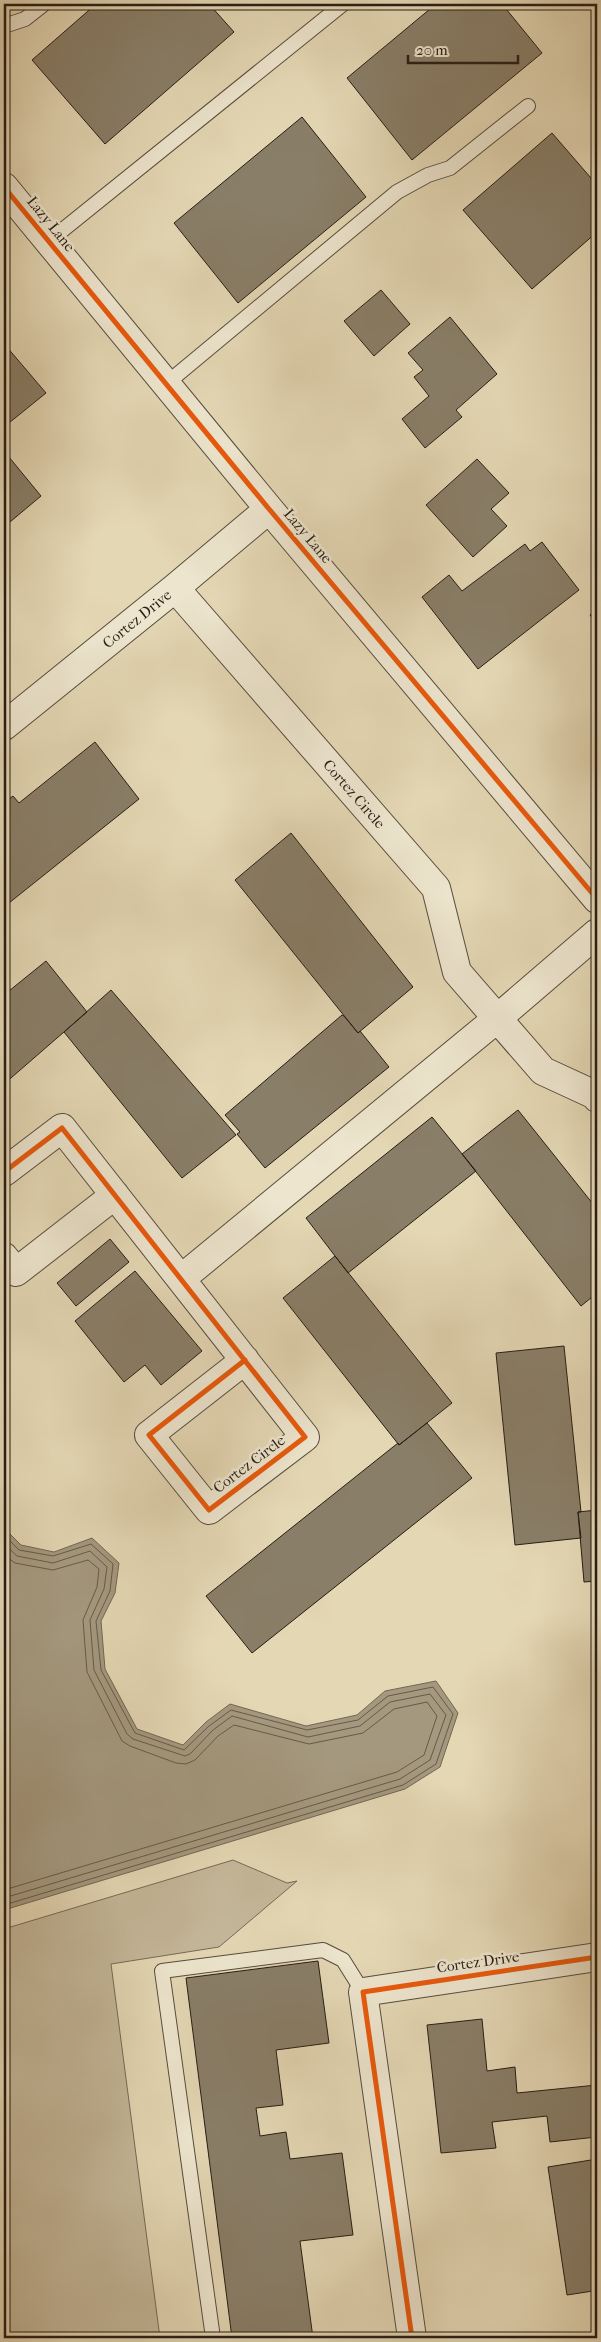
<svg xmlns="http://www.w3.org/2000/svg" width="601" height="2342" viewBox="0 0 601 2342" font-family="'IM FELL French Canon',serif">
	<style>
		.green { fill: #c4b799; stroke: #766a57 }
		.water { fill: #a4987e; stroke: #726754 }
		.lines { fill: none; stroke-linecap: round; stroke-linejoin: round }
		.shore { stroke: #665a4a; stroke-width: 1 }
		.building { fill: #897e68; stroke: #271d15 }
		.service-casing { stroke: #564c3d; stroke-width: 16 }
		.minor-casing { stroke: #564c3d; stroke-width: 30 }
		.service { stroke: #ede5ce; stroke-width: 14 }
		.minor { stroke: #ede5ce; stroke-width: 28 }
		.cycleway-casing { stroke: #ede5ce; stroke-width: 8 }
		.cycleway { stroke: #e8590c; stroke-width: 5 }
		.labels { text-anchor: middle; stroke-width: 5; stroke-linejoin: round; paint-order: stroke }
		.street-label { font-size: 15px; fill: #271d15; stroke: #ede5ce }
	</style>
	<rect width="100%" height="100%" fill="#e4d7b4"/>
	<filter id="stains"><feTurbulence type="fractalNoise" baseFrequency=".004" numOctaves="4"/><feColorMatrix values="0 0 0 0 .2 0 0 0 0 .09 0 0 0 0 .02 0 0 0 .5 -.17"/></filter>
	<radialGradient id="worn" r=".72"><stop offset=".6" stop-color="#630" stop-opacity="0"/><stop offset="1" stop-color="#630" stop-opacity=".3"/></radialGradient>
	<path class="green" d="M233 1860 287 1883 297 1881 219 1947 111 1964 160 2338H4V2092L7 2076 4 2073V1929Z"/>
	<path class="water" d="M4 1528 21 1545 54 1552 92 1538 119 1563 115 1593 101 1621 105 1669 137 1729 183 1745 206 1722 230 1704 306 1726 357 1715 385 1691 436 1681 458 1713 440 1767 405 1789 4 1910Z"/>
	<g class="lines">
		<path class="shore" d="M4 1535 19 1550 53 1556 91 1544 113 1564 110 1591 96 1621 101 1670 135 1733 184 1750 209 1726 231 1710 307 1730 358 1720 388 1696 433 1687 453 1714 436 1764 403 1785 4 1905
			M4 1544 17 1556 53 1563 90 1551 107 1567 104 1589 90 1620 94 1670 127 1734 133 1739 185 1756 190 1754 213 1730 232 1716 308 1737 360 1726 390 1702 430 1694 446 1715 430 1760 400 1779 4 1898
			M4 1555 15 1563 53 1570 88 1560 99 1569 97 1587 83 1620 87 1672 122 1741 130 1746 176 1763 186 1764 195 1760 218 1736 234 1725 309 1744 363 1733 394 1709 427 1702 437 1716 424 1755 397 1772 4 1890"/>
	</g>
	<path class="building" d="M96 4H209L234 32 105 144 32 60Z
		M436 4H502L542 53 412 160 347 78Z
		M302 117 366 197 238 303 174 223Z
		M552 133 597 185V232L532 289 463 210Z
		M381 290 410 324 374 356 344 321Z
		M450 317 497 374 456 410 462 417 425 448 402 419 429 396 414 377 423 370 408 353Z
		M6 346 46 393 4 427V347Z
		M4 451 41 496 4 527Z
		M477 459 509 493 491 509 507 526 473 557 426 505Z
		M542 542 579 590 478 669 422 597 449 575 462 591 525 544 530 551Z
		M597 609V624L590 615Z
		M95 742 139 799 4 907V803L13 796 19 803Z
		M291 833 413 987 358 1033 235 880Z
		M46 961 87 1012 4 1084V995Z
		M111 990 236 1135 182 1178 64 1032Z
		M342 1015 344 1016 358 1033 360 1031 389 1067 265 1168 237 1134 240 1132 225 1115Z
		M518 1110 597 1209V1293L581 1306 462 1154Z
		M432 1117 476 1171 348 1273 306 1218Z
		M110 1239 129 1262 76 1306 57 1283Z
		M335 1256 452 1403 399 1445 283 1298Z
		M135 1271 202 1351 161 1385 145 1365 124 1382 75 1321Z
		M564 1346 581 1512H578L581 1538 515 1545 496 1353Z
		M427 1423 472 1478 252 1653 206 1596 398 1443 399 1445Z
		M597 1510V1581L584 1582 578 1512Z
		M318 1961 329 2043 276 2050 283 2105 256 2108 260 2136 286 2132 290 2159 342 2153 353 2235 300 2241 313 2338H232L186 1978Z
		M482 2019 487 2071 515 2067 517 2093 597 2085V2137L550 2142 547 2116 492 2122 496 2148 441 2153 427 2025Z
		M597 2159V2315L593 2291 567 2295 548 2167Z"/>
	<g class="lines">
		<g class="service-casing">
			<path id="service" d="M4 26 25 19 44 4
				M49 241 343 4
				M166 384 397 192 428 175 450 168 528 106
				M213 2338 162 1971 323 1950 343 1960 363 1992"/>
		</g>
		<g class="minor-casing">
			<path id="minor" d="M4 187 269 509 597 899
				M175 588 436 888 457 972 543 1071 595 1095 597 1098
				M4 726 175 588 269 509
				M4 1172 62 1128 305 1437 209 1510 149 1435 245 1360
				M4 1257 16 1272 115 1195
				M182 1278 499 1017 597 933
				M412 2338 363 1992 597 1957"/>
		</g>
		<use href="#service" class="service"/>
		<use href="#minor" class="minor"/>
		<g class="cycleway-casing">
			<path id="cycleway" d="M4 187 269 509 597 899
				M4 1172 62 1128 305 1437 209 1510 149 1435 245 1360
				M412 2338 363 1992 597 1957"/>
		</g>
		<use href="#cycleway" class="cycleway"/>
	</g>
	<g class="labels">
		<g class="street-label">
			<text transform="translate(51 224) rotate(51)" y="5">Lazy Lane</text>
			<text transform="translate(308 536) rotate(50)" y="5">Lazy Lane</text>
			<text transform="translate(137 619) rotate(-39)" y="5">Cortez Drive</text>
			<text transform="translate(354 794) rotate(49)" y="5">Cortez Circle</text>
			<text transform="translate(249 1464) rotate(-37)" y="5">Cortez Circle</text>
			<text transform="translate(478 1962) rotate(-8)" y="5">Cortez Drive</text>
		</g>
	</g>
	<rect width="601" height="2342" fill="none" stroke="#e4d7b4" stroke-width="20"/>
	<rect x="5" y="5" width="591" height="2332" fill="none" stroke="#271d15" stroke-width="2.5"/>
	<rect x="10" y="10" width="581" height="2322" fill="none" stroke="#271d15"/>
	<path d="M408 55v8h110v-8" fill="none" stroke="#271d15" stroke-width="2.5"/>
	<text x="416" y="55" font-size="15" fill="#271d15" stroke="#ede5ce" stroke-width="4" paint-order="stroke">20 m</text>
	<rect width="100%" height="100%" filter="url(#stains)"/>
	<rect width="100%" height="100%" fill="url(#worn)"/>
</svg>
